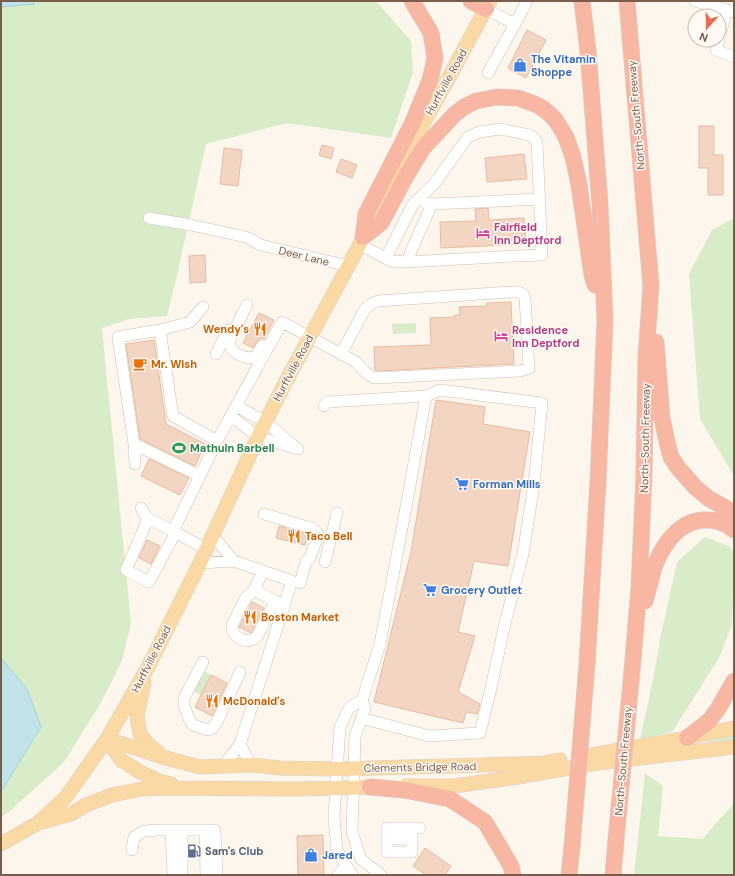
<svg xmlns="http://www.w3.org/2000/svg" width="735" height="876" viewBox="0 0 735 876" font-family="'DM Sans',sans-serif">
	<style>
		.green { fill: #d8ecc9 }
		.water { fill: #bfe3e8; stroke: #a5d3da }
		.building { fill: #f3d5c3; stroke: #e6bba3 }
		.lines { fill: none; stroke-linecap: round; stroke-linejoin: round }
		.minor-casing { stroke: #d1beb0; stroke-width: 12 }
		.major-casing { stroke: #dad1cd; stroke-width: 15 }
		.highway-casing { stroke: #dad1cd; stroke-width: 17 }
		.minor { stroke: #fff; stroke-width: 11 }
		.major { stroke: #fbd9a5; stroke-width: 14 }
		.highway { stroke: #f7b7a3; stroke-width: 16 }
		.highway-bridge-casing { stroke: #dad1cd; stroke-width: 17; stroke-linecap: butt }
		.highway-bridge { stroke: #f7b7a3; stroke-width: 16 }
		.labels { text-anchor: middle; stroke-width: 3; stroke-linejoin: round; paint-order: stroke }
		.shop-label { font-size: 11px; font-weight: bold; fill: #366cbe; stroke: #fffaf3; text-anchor: start }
		.street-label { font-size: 11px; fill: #7a5c4d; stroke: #fffaf3 }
		.hotel-label { font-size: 11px; font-weight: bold; fill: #b23c85; stroke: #fffaf3; text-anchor: start }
		.food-label { font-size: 11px; font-weight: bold; fill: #c56008; stroke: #fffaf3; text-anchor: start }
		.leisure-label { font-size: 11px; font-weight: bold; fill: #27864d; stroke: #fffaf3; text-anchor: start }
		.service-label { font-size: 11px; font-weight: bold; fill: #4e5e75; stroke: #fffaf3; text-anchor: start }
	</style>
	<rect width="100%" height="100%" fill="#fdf6ec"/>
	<path class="green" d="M35 1H376L411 41 413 72 391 138 287 123 206 144 178 271 167 316 129 319 102 328 131 623 122 661 99 706 64 762 11 810 1 817V792L41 727 27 689 1 658V7L34 4Z
		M734 218V476L700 419 689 274 712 230Z
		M416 323V333L393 334 392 324Z
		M705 537 731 547 734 556 732 625 719 658 672 732 640 739 653 680 661 634 677 562Z
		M202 670 211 675 201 695 191 690Z
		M734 734V741L708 742V740Z
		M645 774H646L663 786 658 836 702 839 734 803V875H634Z"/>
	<path class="water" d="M1 1H35L34 4 1 7Z
		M1 658 27 689 41 727 1 792Z"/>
	<path class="building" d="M527 30 546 40 526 78 508 68Z
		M699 126H714V155H723V195H708V168H699Z
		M322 145 334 148 331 159 319 155Z
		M224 148 242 150 238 186 220 184Z
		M524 154 527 179 487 182 485 158Z
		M341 159 357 165 352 178 336 172Z
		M488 208 489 220 524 218 526 244 441 248 440 222 476 221 475 209Z
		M205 255 206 282 190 283 189 256Z
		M511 302 514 364 376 371 375 370 374 347 431 345 430 318 455 317V315H460L459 307 487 306V303Z
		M259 313 274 320 264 339 262 338 261 339 258 340 253 348 243 343Z
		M154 340 166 424 205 444 195 466 140 439 126 344Z
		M436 400 485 407 483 424 530 432 508 566 474 561 458 632 475 636 458 692 480 704 477 714 466 712 463 723 374 702 411 552Z
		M149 459 189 478 180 495 141 476Z
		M279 526 310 535 308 541H306L305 545 276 538Z
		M147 540 160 546 151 564 139 558Z
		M252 602 264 608 251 633 239 627Z
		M211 675 227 683 212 716 195 707Z
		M323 835 324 875H298L297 836Z
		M425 848 451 866 445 875H426L413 866Z"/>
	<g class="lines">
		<g class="minor-casing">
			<path id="minor" d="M695 1 734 12
				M486 9 515 24 527 1
				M719 39 727 10
				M719 40 716 50 734 57
				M488 73 515 24
				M432 204 540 199
				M149 218 191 225 246 237 261 245 348 266
				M359 244 391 261 407 262 516 256 542 255 537 143 534 138 529 135 501 129 479 132 468 137 434 184 413 204 386 258
				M408 262 411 251 432 204 426 203
				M247 305 229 341C229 352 243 358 252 358L258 354 262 346
				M203 307 190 322 160 330 173 416 217 441 282 322 341 354 365 309 371 304 378 301 511 292H518L523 294 525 298 529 368 520 371 374 378 365 372 356 362 341 354
				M216 354 228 330
				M236 406 266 422 294 446
				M324 406 327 402 426 396 407 502 380 644 362 700 365 709 355 736 354 769 352 832 361 859 381 875
				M231 416 258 437 298 449
				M134 444 200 476
				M135 464 134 444 118 337 160 330
				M141 508 147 518 173 531 217 441
				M264 514 311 528 315 530 318 535 310 558 306 562 300 583
				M148 519 126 570 149 582 176 532
				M173 531 206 549
				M212 535 234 561
				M325 562 337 513
				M200 563 234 561 292 581 240 744 223 766
				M263 571 254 590 281 604
				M254 590 245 599 232 625C231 635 241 642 251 640 253 640 255 638 257 637L275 602
				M203 662 184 698V705L189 719 193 725 208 730 213 728 219 718 240 672
				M361 718 429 736 480 733 491 688 505 623 523 554 534 484 542 403 440 390 426 396
				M240 744 251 765
				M412 829V852H387V828H420
				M171 830 173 875
				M205 830 206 875
				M387 839H412
				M132 850 134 837 144 831 158 830H215L217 875
				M182 875V830
				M338 875 346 866
				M352 875 337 850 334 817 340 727 349 708 362 700"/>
		</g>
		<g class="major-casing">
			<path id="major" d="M144 683 137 716 140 734 148 744 159 753
				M107 739 166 758 200 767 251 765 280 768 337 769 518 764 544 763 560 760
				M107 739 121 760 140 772 159 781 171 784
				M592 755 687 738 734 728
				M406 786H454L518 777 597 763 734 747
				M42 822 71 814 86 805 112 795 142 789 166 788 298 789 382 787
				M1 844 38 823 66 797 107 739 148 667 200 563 258 437 285 383 350 263 412 143 447 81 490 1"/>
		</g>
		<g class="highway-casing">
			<path id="highway" d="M471 1 486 9
				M582 1 588 51 600 204 605 321 598 482 587 664
				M627 1 651 286 646 356 644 475 639 588 632 671
				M363 237 381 223 406 176 423 148 455 114 464 107 476 101 497 97 518 98 532 103 539 106 545 110 552 116 557 122 566 137 573 157 579 185 592 275 595 285
				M363 237 366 214 413 122 430 80 435 58 431 33 412 1
				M656 342 662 418 667 442 671 457 679 469 695 487 708 498 731 511 734 514
				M645 601C647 594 649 587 651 580 652 575 653 569 655 565 664 542 682 518 708 520 718 520 727 524 734 530
				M687 738 709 721 718 709 734 681
				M370 787 404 790 450 799 485 822 511 866 513 875
				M569 875 572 847
				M613 875 616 840"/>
		</g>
		<use href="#minor" class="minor"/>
		<use href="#major" class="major"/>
		<use href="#highway" class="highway"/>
		<g class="highway-bridge-casing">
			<path id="highway-bridge" d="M616 840 632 671
				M572 847 587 664"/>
		</g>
		<use href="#highway-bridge" class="highway-bridge"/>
	</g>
	<defs>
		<g id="shop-bare" transform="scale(1.08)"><path d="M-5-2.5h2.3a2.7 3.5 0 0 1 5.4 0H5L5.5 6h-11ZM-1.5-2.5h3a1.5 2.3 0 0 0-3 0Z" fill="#3f7fe0" stroke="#fffaf3" stroke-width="2.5" paint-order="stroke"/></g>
		<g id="hotel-bare" transform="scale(1.08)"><path d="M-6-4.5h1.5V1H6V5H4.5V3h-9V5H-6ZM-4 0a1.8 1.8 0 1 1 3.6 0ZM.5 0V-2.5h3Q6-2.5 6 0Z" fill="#d1479c" stroke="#fffaf3" stroke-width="2.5" paint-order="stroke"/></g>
		<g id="restaurant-bare" transform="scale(1.08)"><path d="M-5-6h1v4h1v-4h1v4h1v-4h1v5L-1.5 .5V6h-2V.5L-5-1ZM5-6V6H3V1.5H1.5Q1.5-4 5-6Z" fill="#e8710a" stroke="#fffaf3" stroke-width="2.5" paint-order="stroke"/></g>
		<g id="cafe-bare" transform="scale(1.08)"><path d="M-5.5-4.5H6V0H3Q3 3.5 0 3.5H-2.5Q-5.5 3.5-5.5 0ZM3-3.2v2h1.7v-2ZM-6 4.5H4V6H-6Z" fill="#e8710a" stroke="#fffaf3" stroke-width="2.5" paint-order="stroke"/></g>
		<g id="stadium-bare" transform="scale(1.08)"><path d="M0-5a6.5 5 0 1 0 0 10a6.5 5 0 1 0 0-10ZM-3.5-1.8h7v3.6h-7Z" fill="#2e9e5b" stroke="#fffaf3" stroke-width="2.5" paint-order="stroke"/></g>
		<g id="supermarket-bare" transform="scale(1.08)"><path d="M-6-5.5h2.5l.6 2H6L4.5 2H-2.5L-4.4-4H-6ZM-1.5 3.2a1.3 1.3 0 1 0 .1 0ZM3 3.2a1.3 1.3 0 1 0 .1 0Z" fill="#3f7fe0" stroke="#fffaf3" stroke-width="2.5" paint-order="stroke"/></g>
		<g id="fuel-bare" transform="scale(1.08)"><path d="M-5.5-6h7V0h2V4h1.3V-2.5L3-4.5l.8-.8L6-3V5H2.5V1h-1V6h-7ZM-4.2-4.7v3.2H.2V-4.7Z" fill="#5c6f8a" stroke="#fffaf3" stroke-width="2.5" paint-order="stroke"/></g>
	</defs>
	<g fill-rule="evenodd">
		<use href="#shop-bare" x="520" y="65"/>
		<use href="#hotel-bare" x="483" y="233"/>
		<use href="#restaurant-bare" x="260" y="329"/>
		<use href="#hotel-bare" x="501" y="336"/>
		<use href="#cafe-bare" x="140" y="364"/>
		<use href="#stadium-bare" x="179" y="448"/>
		<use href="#supermarket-bare" x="462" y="484"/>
		<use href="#restaurant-bare" x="294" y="536"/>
		<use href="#supermarket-bare" x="430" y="590"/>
		<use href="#restaurant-bare" x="250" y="617"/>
		<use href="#restaurant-bare" x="212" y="701"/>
		<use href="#fuel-bare" x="194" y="851"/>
		<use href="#shop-bare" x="311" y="855"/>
	</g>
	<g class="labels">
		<g class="shop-label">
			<text x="531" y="63">The Vitamin<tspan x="531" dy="13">Shoppe</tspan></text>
			<text x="473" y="488">Forman Mills</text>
			<text x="441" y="594">Grocery Outlet</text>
			<text x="322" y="859">Jared</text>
		</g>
		<g class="street-label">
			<text transform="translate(446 82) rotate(-61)" y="4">Hurffville Road</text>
			<text transform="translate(636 115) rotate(-95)" y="4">North-South Freeway</text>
			<text transform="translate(304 256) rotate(14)" y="4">Deer Lane</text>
			<text transform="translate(293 368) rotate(-62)" y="4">Hurffville Road</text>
			<text transform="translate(645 438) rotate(-89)" y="4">North-South Freeway</text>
			<text transform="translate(151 659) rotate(-63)" y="4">Hurffville Road</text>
			<text transform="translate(623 761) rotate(-85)" y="4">North-South Freeway</text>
			<text transform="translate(420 767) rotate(-1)" y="4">Clements Bridge Road</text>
		</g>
		<g class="hotel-label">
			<text x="494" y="231">Fairfield<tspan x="494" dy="13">Inn Deptford</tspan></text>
			<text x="512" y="334">Residence<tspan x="512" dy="13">Inn Deptford</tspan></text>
		</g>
		<g class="food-label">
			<text x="249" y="333" text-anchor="end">Wendy's</text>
			<text x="151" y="368">Mr. Wish</text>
			<text x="305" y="540">Taco Bell</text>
			<text x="261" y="621">Boston Market</text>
			<text x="223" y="705">McDonald's</text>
		</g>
		<g class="leisure-label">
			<text x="190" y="452">Mathuin Barbell</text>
		</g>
		<g class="service-label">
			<text x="205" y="855">Sam's Club</text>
		</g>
	</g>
	<rect width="735" height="876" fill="none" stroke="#7a5c4d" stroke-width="4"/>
	<g transform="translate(707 28) rotate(200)"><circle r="19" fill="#fffaf3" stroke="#cabbb1"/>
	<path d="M0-3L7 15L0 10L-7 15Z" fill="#e76f51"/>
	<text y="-6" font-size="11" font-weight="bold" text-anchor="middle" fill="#7a5c4d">N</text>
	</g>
</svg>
